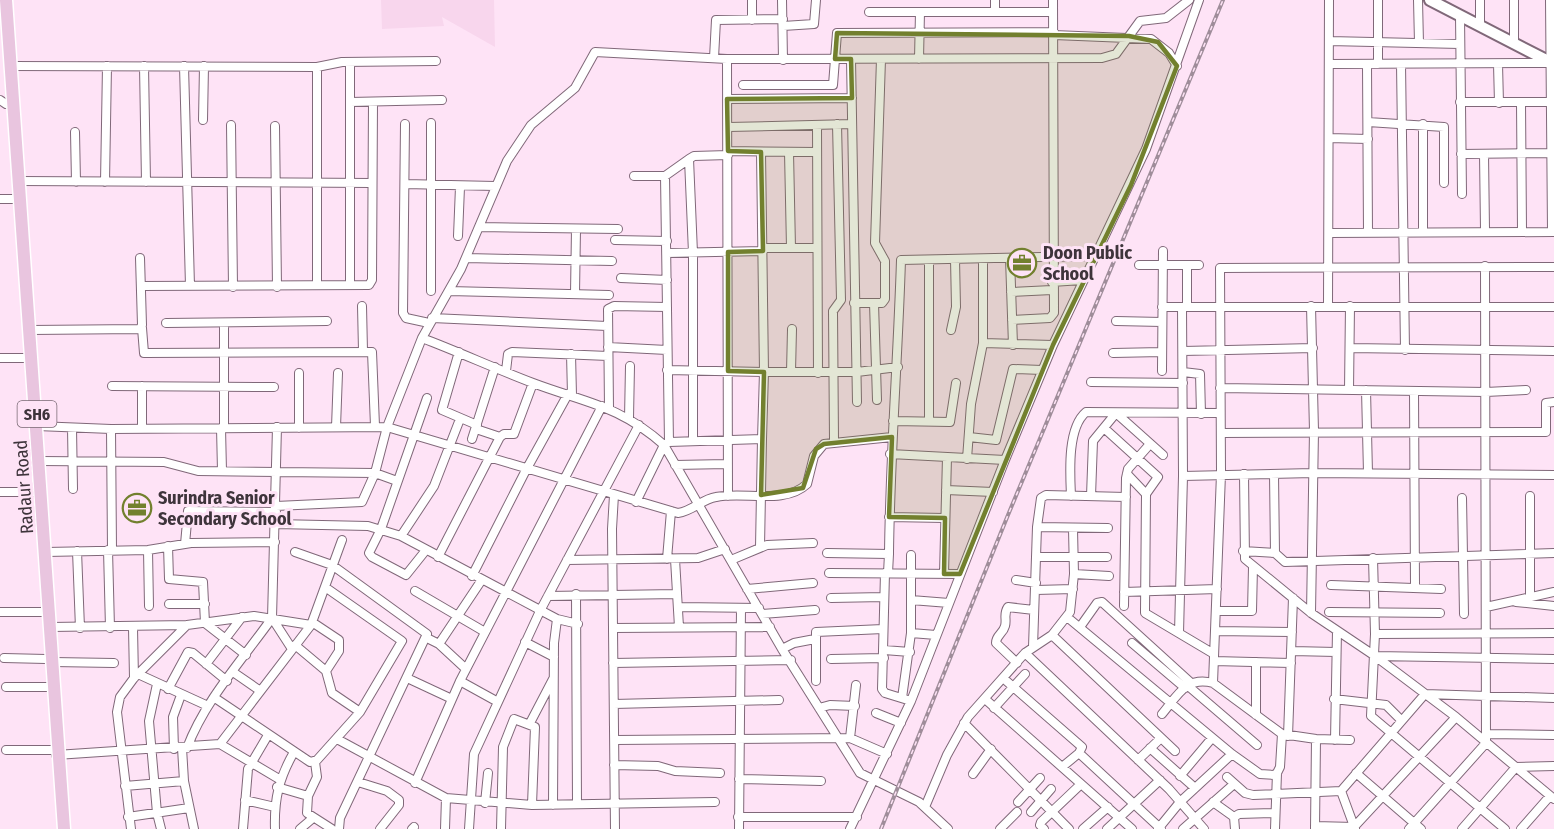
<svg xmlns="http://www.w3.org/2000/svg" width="1554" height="829" viewBox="0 0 1554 829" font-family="'Fira Sans Condensed',sans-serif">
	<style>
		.built { fill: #f8d6ed }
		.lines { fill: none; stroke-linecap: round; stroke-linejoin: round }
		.street-casing { stroke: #806879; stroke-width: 10 }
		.secondary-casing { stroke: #806879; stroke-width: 14 }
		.primary-casing { stroke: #fff; stroke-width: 15 }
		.street { stroke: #fff; stroke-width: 8 }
		.secondary { stroke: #fff; stroke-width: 10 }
		.primary { stroke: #e9c5df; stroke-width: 12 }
		.rail-casing { stroke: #9f8d9a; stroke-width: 4 }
		.rail { stroke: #fee3f6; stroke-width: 1.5; stroke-dasharray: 4.5; stroke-linecap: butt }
		.marked { fill: #72802e; fill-opacity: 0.2; stroke: #72802e; stroke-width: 4.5; stroke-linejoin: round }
		.labels { text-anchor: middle; stroke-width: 6; stroke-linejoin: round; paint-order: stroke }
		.shield { fill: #fee3f6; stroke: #786873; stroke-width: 1.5 }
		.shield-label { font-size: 16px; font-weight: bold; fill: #3e343b }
		.poi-label { font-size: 18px; font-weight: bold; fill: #3e343b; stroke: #fee3f6; text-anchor: start }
		.street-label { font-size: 18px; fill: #3e343b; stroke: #fee3f6 }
	</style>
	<rect width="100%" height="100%" fill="#fee3f6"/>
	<path class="built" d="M381 0H494L495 47 442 17 444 26 382 29Z"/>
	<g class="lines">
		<g class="street-casing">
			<path id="street" d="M782 0 783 60
				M995 0V12
				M1378 0V64
				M1418 0 1419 43
				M1550 0 1552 231
				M869 12H1053
				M1460 16 1462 194
				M752 20V0
				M783 26 814 24 816 0
				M1480 26V0
				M1054 35 1151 39 1169 53 1177 66
				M1329 41 1460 44
				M1514 43V0
				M714 58 716 20 783 19
				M727 59 728 496
				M851 59 857 402
				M919 59 920 12
				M350 62V285
				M1329 64 1549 63
				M1401 64 1405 350
				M1498 64 1499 103
				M1367 65 1368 233
				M10 66 317 67 342 62 436 61
				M144 66 146 182
				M184 66 190 286
				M743 85H833L837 33 1054 32
				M727 99 852 98
				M0 100 6 104
				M350 102 442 100
				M1460 102H1554
				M1521 103 1522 231
				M203 120 204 66
				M1368 122 1444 127V183
				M431 123V291
				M405 124 403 313 406 318 429 323
				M231 125 233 287
				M817 125 818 373
				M275 126 277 287
				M728 127 852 124
				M75 132 76 182
				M1329 138 1368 139
				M728 151 817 152
				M789 152 791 248
				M1461 154 1554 153
				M1484 154 1485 230
				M634 176H665L689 159
				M19 181 372 183
				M105 182 107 66
				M405 184 495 186
				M0 199H15
				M479 227 618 229
				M1423 232V124
				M1329 233 1554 232
				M458 236 460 187
				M615 240 667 241
				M762 248H817
				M667 253 763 251
				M466 258 612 261
				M1010 258 1013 345
				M929 260V421
				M1139 265H1199
				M621 278 667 280
				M1052 282 1082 280
				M317 285V67
				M141 286 369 285 372 280 373 102
				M449 291 609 295
				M1011 292 1052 290
				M575 294 576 229
				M854 303H882L885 299V261L875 243 881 59
				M874 303 877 400
				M362 306 363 351
				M1311 306 1314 431 1311 613
				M1328 306 1329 0
				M1162 307H1554
				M1187 307V265
				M432 318 607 326
				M1012 320 1050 318 1054 313 1053 0
				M1116 321 1162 322
				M166 323 327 321
				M142 328 144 353 372 352 375 426
				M30 330 140 329 142 325 140 258
				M951 330 956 307 955 259
				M422 338C459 352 496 369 533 383 586 403 619 405 664 445L782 649 860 773 919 802 948 829
				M983 343 1053 345
				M608 347 667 350
				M1350 348 1554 351
				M1183 351 1313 348
				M459 352 442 410 477 425
				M1113 353 1162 352
				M571 354 572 395
				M0 358H32
				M667 370 764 372 761 152
				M506 371 508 354 512 352 608 356
				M1162 371 1163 251
				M791 372 792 329
				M1183 372 1200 374 1201 414
				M1091 382 1183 383
				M112 386 274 387
				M142 386V429
				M1220 388 1486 392 1526 390
				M1349 390 1350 306
				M1366 390 1368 473
				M1414 391 1415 587
				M609 408 608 309 614 306 667 307
				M629 418 630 366
				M893 421 950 422 956 383
				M37 426 111 429 387 427 678 513C693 511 702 499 716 497 743 491 785 505 807 484L814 456 824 444 892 437
				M336 427 338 373
				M72 428 73 489
				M221 428 222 471
				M224 428V323
				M299 428V373
				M1104 428 1158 477 1146 494 1145 613 1214 654
				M111 429 112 550
				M476 429 500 437
				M1221 433 1546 432V403L1554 402
				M969 437 996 440 1013 369 1042 370
				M472 439 495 367
				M693 440V253L689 159 694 156 728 155
				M834 441 833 311 841 300 837 124
				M669 442 762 439 764 372H857L898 367
				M890 454 1005 460
				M967 459 971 404 983 343V259
				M40 461 164 462 198 471 375 473 397 481
				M675 465 727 464
				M1127 474 1146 494
				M1244 474 1245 559 1311 613 1375 656 1456 717 1554 799
				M1274 474 1275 553 1285 562 1554 553
				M1183 476 1313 473 1554 475
				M946 490 993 492
				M0 492H35
				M614 495 612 529 615 829
				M1071 496C1070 473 1067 428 1086 412L1220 413
				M1091 496 1093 441 1116 413 1163 455
				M1462 498 1464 614
				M636 502 664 445 669 442 665 176
				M276 506 362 502 375 473 387 427 422 338 461 269 507 161 531 125 575 88 595 52 727 59 1102 58 1116 54 1140 21 1166 18 1189 0
				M889 517 945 518
				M276 524 368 526 401 536 557 619 578 624
				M1037 527 1108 528
				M401 536 434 486 460 419
				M185 544 188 511 276 512
				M168 546 169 579 203 582 205 623 246 655
				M760 547 762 439
				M108 550 110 628
				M148 550 149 606
				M426 550 406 575 372 557 369 553 381 529 427 398
				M77 551 80 628
				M1243 551 1275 553
				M46 552 148 550 191 543 275 542
				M295 552 332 565 427 634 340 818 339 829
				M827 553 889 554 888 573
				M889 554C890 456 898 358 901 260L1094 256
				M438 557 500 437 504 434H514L533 383
				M1036 557H1107
				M1373 558 1375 634 1371 716 1505 829
				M667 559 671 511
				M675 559 679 627
				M567 560 698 558 725 549
				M731 560 767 545 813 543
				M829 573 960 574
				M885 573 882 689 885 693 911 701
				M944 574 947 457
				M1074 574 1109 576
				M472 576 526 470 568 394
				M1016 580 1036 583
				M1331 585 1441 589
				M747 589 813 583
				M1036 590 1073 589
				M415 591 485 632
				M1124 592 1217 589
				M576 594 577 804
				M548 596 677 594
				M1530 596V496
				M831 598 884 597
				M911 600 949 603
				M1516 602 1554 606
				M169 604H205
				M1124 606 1126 478 1128 469 1150 444
				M679 607 759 608
				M1486 607 1554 592
				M1216 611H1252L1253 567
				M0 612H44
				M1329 612 1440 613
				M762 614 815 610
				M1067 617 1232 754 1260 774 1274 775 1277 773
				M272 618 277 427
				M312 622 339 640V651L326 671
				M51 627 187 625
				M1080 627 1097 603 1102 602 1190 682
				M133 628 134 678
				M613 628 770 627
				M1215 631 1292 632
				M911 633 936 635
				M1179 633 1183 476 1182 307
				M1375 634 1554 633
				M1052 635 1175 751
				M427 638 439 644 481 581
				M525 642 554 657
				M1132 643 1185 688
				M439 644 466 669
				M295 645 326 671 332 693 360 712
				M1033 647 1037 527 1041 498 1046 495 1126 497
				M782 649 794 643 815 639
				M884 650 910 652
				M1292 651 1336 652
				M1025 653 1169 789 1204 829
				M1375 656 1554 659
				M4 658 46 659
				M831 659 884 658
				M1214 661 1291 663
				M53 662 114 663
				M613 663 791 660
				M1017 663 996 643C996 635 1003 634 1005 626 1007 619 1003 614 1008 607L1034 610
				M206 664 242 617
				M233 672 259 690
				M138 674 208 706
				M407 678 452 699
				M1003 678 1082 747 1079 753 1062 767
				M460 681 498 702
				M816 681V632L883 629
				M1213 683 1221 474 1220 268 1554 267
				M157 684 149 721 157 813 161 829
				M1187 685 1257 745
				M6 687H48
				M168 689 188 652 193 653 227 681
				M215 698 310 762 317 760 360 712 402 641 325 587
				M902 698 911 633V555
				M985 699 1132 829
				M1334 699 1386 705 1401 720
				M614 704 779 700
				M819 708 830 705 855 706
				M994 708 1025 674
				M876 713 901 723
				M1162 714C1178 695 1186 676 1213 683L1282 734 1316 739 1350 740
				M1256 715V662
				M530 723 553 679
				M964 723 1069 829
				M1486 734 1554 735
				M1288 736 1293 598
				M850 738 856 685
				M337 739 446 798 532 805 715 802
				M615 740 850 738 887 754
				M1335 740 1337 631
				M220 744 311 625 342 540
				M182 748 184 781 194 829
				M187 748C205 700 243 659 272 618L292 649
				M1150 748 1195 788
				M174 749 173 717 181 695
				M6 750H53
				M1079 753 1161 829
				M56 755 220 744 279 779
				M1138 760 1161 738
				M614 765 658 766 675 771 720 773
				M1356 773 1421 829
				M973 774 991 749
				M1180 776 1212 738
				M1227 777 1245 793 1253 795 1341 791 1425 694 1554 698
				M739 779 821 781
				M358 782 387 791 399 800V805L380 829
				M415 783 460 681 602 406
				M125 786 184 781
				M277 787 308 796 307 813 332 829
				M1341 791 1355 829
				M308 796 317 777 315 762
				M245 800 275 807
				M1018 802 1040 778
				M1213 802 1234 817
				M485 803 488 773
				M553 805 554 643 557 619
				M925 807 947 755 968 717 1025 653 1052 635 1070 612 1074 574 1073 529
				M1031 812 1051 789
				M128 817 189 808
				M738 817H857
				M1315 826 1354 827 1456 717
				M131 829 117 712 120 697 134 678 187 625 254 616 311 625
				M243 829 248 769 268 735
				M275 829C274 799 279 778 294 752
				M300 829 313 818
				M412 829 414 827
				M445 829 446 798
				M469 829 474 754 540 611 639 425
				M501 829 503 747 514 719 535 727 532 805
				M739 829 741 608
				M850 829 911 701 1005 460 1053 345 1146 149 1199 0
				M1000 829 1017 812
				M1044 829 1040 825 1041 822 1081 784
				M1083 829 1108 807
				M1107 829 1160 780
				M1158 829 1180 802 1232 754
				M1183 829 1234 784
				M1235 829 1234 817 1239 814 1275 813
				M1275 829 1277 773 1280 767 1282 734
				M1315 829 1316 739
				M1409 829 1486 743 1485 266
				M1462 829 1516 767 1554 766
				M1521 829 1550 796"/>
		</g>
		<g class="secondary-casing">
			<path id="secondary" d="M1430 0 1554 64"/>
		</g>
		<g class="primary-casing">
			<path id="primary" d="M6 0 64 829"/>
		</g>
		<use href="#street" class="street"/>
		<use href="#secondary" class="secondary"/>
		<use href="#primary" class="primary"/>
		<g class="rail-casing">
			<path id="rail" d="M881 829 1008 515 1223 0"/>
		</g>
		<use href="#rail" class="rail"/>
	</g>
	<path class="marked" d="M837 33 1129 36 1158 42 1177 66 1131 185 1053 345 960 574H944L945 518 889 517 892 437 824 444 816 449 803 488 761 495 764 372 728 371V252L763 251 761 152 728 151 727 99 852 98 851 59H835Z"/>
	<defs>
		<g id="office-ring" transform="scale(1.5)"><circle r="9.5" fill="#fee3f6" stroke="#72802e" stroke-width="1.5"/><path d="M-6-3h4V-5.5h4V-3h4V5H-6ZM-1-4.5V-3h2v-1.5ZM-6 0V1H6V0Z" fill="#72802e"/></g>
	</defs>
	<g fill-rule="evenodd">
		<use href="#office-ring" x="1022" y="263"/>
		<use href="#office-ring" x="137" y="508"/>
	</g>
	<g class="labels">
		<rect class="shield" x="17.5" y="401" width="39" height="26" rx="4.5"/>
		<g class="shield-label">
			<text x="37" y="420">SH6</text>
		</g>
		<g class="poi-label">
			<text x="1043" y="259">Doon Public<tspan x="1043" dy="21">School</tspan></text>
			<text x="158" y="504">Surindra Senior<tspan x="158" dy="21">Secondary School</tspan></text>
		</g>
		<g class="street-label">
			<text transform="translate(24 487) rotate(-94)" y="6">Radaur Road</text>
		</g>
	</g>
</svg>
